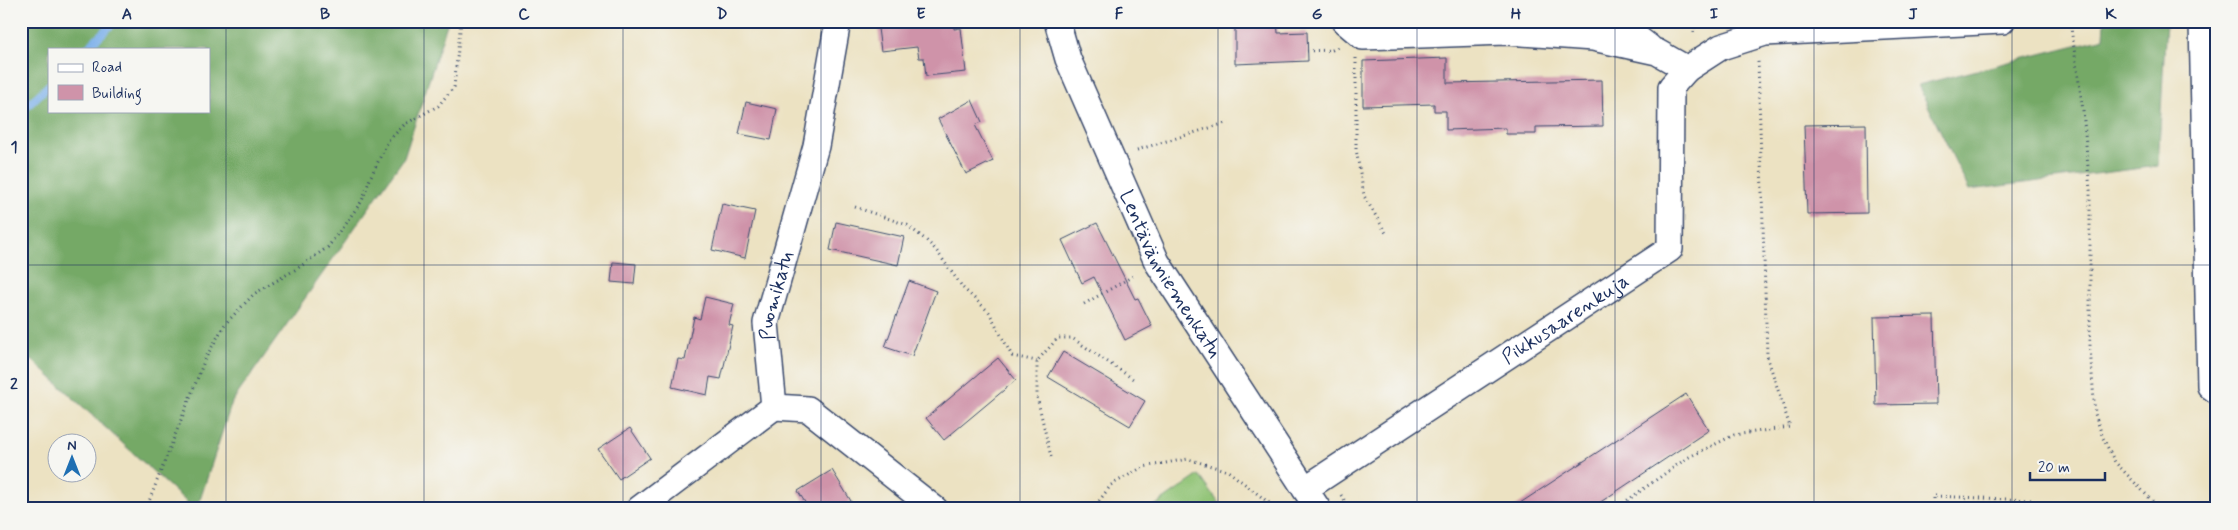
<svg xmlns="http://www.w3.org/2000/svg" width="2238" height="530" viewBox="0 0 2238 530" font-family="Mynerve,sans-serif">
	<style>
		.green { fill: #90c374; stroke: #567969 }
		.forest { fill: #74a966; stroke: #486c62; fill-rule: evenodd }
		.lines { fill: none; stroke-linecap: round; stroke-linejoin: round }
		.stream { stroke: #7db0ea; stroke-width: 8 }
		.building { fill: #cf93a9 }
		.minor-casing { stroke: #3a4a6d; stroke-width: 28 }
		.path { stroke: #3a4a6d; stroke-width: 3; stroke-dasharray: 1 4; stroke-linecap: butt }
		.minor { stroke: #fff; stroke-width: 25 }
		.grid { fill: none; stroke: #1b2f5e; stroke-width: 1; stroke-opacity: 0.55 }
		.labels { text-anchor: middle; stroke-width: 4.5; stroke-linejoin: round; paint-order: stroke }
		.street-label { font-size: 20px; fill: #1b2f5e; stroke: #f6f6f2 }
		.neatline { fill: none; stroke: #1b2f5e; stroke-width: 2 }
		.grid-label { font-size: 16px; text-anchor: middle; font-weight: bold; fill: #1b2f5e }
	</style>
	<rect width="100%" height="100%" fill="#f6f6f2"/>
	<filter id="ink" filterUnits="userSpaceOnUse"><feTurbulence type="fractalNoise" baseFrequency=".02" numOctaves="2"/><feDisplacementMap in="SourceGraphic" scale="10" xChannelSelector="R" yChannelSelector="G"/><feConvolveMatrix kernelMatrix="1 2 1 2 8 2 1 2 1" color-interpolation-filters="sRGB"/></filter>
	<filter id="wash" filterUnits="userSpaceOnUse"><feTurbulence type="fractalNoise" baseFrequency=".0096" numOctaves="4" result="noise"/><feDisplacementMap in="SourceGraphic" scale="20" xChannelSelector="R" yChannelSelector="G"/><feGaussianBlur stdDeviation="1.12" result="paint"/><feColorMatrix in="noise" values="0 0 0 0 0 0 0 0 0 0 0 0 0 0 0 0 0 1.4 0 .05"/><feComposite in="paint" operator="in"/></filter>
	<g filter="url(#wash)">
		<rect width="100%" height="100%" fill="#ece2c2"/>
		<path class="green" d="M1199 475 1223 509H1150Z"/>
		<path class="forest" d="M21 21H448L404 158 232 402 197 509H194L21 350ZM49 49H209V111H49Z
			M2105 21H2166L2158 166 1969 190 1918 85 2104 38Z"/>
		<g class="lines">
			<path class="stream" d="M86 49 115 21
				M21 112 49 85"/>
		</g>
		<g id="blocks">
			<path class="building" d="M877 21H954V29L961 28 966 72 926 76 924 58H919L917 47 881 51Z
				M1235 21H1277L1278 33 1307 32 1308 61 1235 64Z
				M1447 58V83L1602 80 1603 126 1536 127V134H1506V128L1446 130V111H1434V104L1363 106V61Z
				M972 100 982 122 975 125 993 161 966 174 938 119Z
				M746 102 777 109 771 140 739 134Z
				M1866 124 1867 213 1807 214 1804 125Z
				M722 204 755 211 745 258 712 250Z
				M836 222 904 237 898 265 830 250Z
				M1097 223 1135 299 1138 298 1152 326 1125 340 1094 277 1082 283 1062 240Z
				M613 262 636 264 634 284 611 282Z
				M909 281 936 291 912 356 885 347Z
				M705 297 734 304 729 325 733 326 721 379 710 377 707 395 672 387 678 359 685 360 694 317 700 319Z
				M1934 316 1936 404 1876 405 1874 317Z
				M1063 352 1145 401 1130 426 1048 377Z
				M998 358 1016 380 944 440 926 418Z
				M1686 394 1709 430 1590 509H1511Z
				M630 428 650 458 619 479 598 449Z
				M832 470 851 501 839 509H809L798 491Z"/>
		</g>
	</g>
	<g filter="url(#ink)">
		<use href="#blocks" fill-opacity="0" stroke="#3a4a6d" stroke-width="1"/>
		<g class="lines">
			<g class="minor-casing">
				<g id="minor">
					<path id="s1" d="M1057 21 1068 59 1157 262 1318 509"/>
					<path d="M1344 21 1363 37 1506 32 1593 38 1657 52 1687 69"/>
					<path d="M1615 21 1649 47"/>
					<path d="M2202 21 2210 386 2217 391"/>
					<path d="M774 407 808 409 935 509"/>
					<path id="s2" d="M1305 489 1670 249 1671 87 1687 69 1721 47 1765 33 2002 21"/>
					<path id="s3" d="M639 509 774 407 766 323 816 146 838 21"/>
				</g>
			</g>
			<path class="path" d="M2070 21 2083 110 2090 190V347L2095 414 2103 438 2115 462 2160 509
				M1694 33 1695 21
				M1307 51 1332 50 1338 47
				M1356 58V149L1364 196 1386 233
				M1137 150 1226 123
				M855 207 907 225 926 240 936 250 963 288 989 312 1012 356 1037 361
				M1084 304 1135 275
				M1051 457 1037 397V361L1058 338H1072L1136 381
				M1341 495 1350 509
				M146 509 205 359 225 324 254 294 298 268 328 247 362 201 371 176 388 141 405 124 438 106 454 87 461 21
				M1093 509 1111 485 1143 467 1188 459 1228 471 1277 509
				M1615 509 1687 458 1734 435 1790 427 1767 356 1758 61
				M1933 509V496L2031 500V509"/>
			<use href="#minor" class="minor"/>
		</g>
	</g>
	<path class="grid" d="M226 21V509M424 21V509M623 21V509M821 21V509M1020 21V509M1218 21V509M1417 21V509M1615 21V509M1814 21V509M2012 21V509M21 265H2217"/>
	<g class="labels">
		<g class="street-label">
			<text dy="7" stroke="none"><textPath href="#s1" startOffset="278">Lentävänniemenkatu</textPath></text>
			<text dy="7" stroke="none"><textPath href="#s3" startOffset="282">Puomikatu</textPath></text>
			<text dy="7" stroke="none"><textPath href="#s2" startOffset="311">Pikkusaarenkuja</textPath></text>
		</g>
	</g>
	<rect width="2238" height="530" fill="none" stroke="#f6f6f2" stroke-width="55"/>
	<rect x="48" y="48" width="162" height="65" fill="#f6f6f2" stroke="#9ea6b7"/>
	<rect x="58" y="64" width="25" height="8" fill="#ffffff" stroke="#9ea6b7"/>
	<text x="92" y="72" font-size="15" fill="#1b2f5e">Road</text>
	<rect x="58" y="85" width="25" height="15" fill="#cf93a9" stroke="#9ea6b7"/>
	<text x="92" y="98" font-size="15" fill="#1b2f5e">Building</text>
	<g transform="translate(72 458)"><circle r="24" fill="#f6f6f2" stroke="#9ea6b7"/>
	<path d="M0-4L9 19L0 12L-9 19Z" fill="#1f6fb2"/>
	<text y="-8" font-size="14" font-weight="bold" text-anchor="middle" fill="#1b2f5e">N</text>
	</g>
	<path d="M2030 472v8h75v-8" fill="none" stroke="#1b2f5e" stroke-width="2.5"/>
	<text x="2038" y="472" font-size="15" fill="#1b2f5e" stroke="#f6f6f2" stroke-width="4" paint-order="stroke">20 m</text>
	<rect x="28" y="28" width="2182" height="474" class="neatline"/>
	<g class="grid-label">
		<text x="127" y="19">A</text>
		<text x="325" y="19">B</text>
		<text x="524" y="19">C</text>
		<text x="722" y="19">D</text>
		<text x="921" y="19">E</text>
		<text x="1119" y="19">F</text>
		<text x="1317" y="19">G</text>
		<text x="1516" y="19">H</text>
		<text x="1714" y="19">I</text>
		<text x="1913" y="19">J</text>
		<text x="2111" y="19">K</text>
		<text x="14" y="152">1</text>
		<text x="14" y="389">2</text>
	</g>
</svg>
